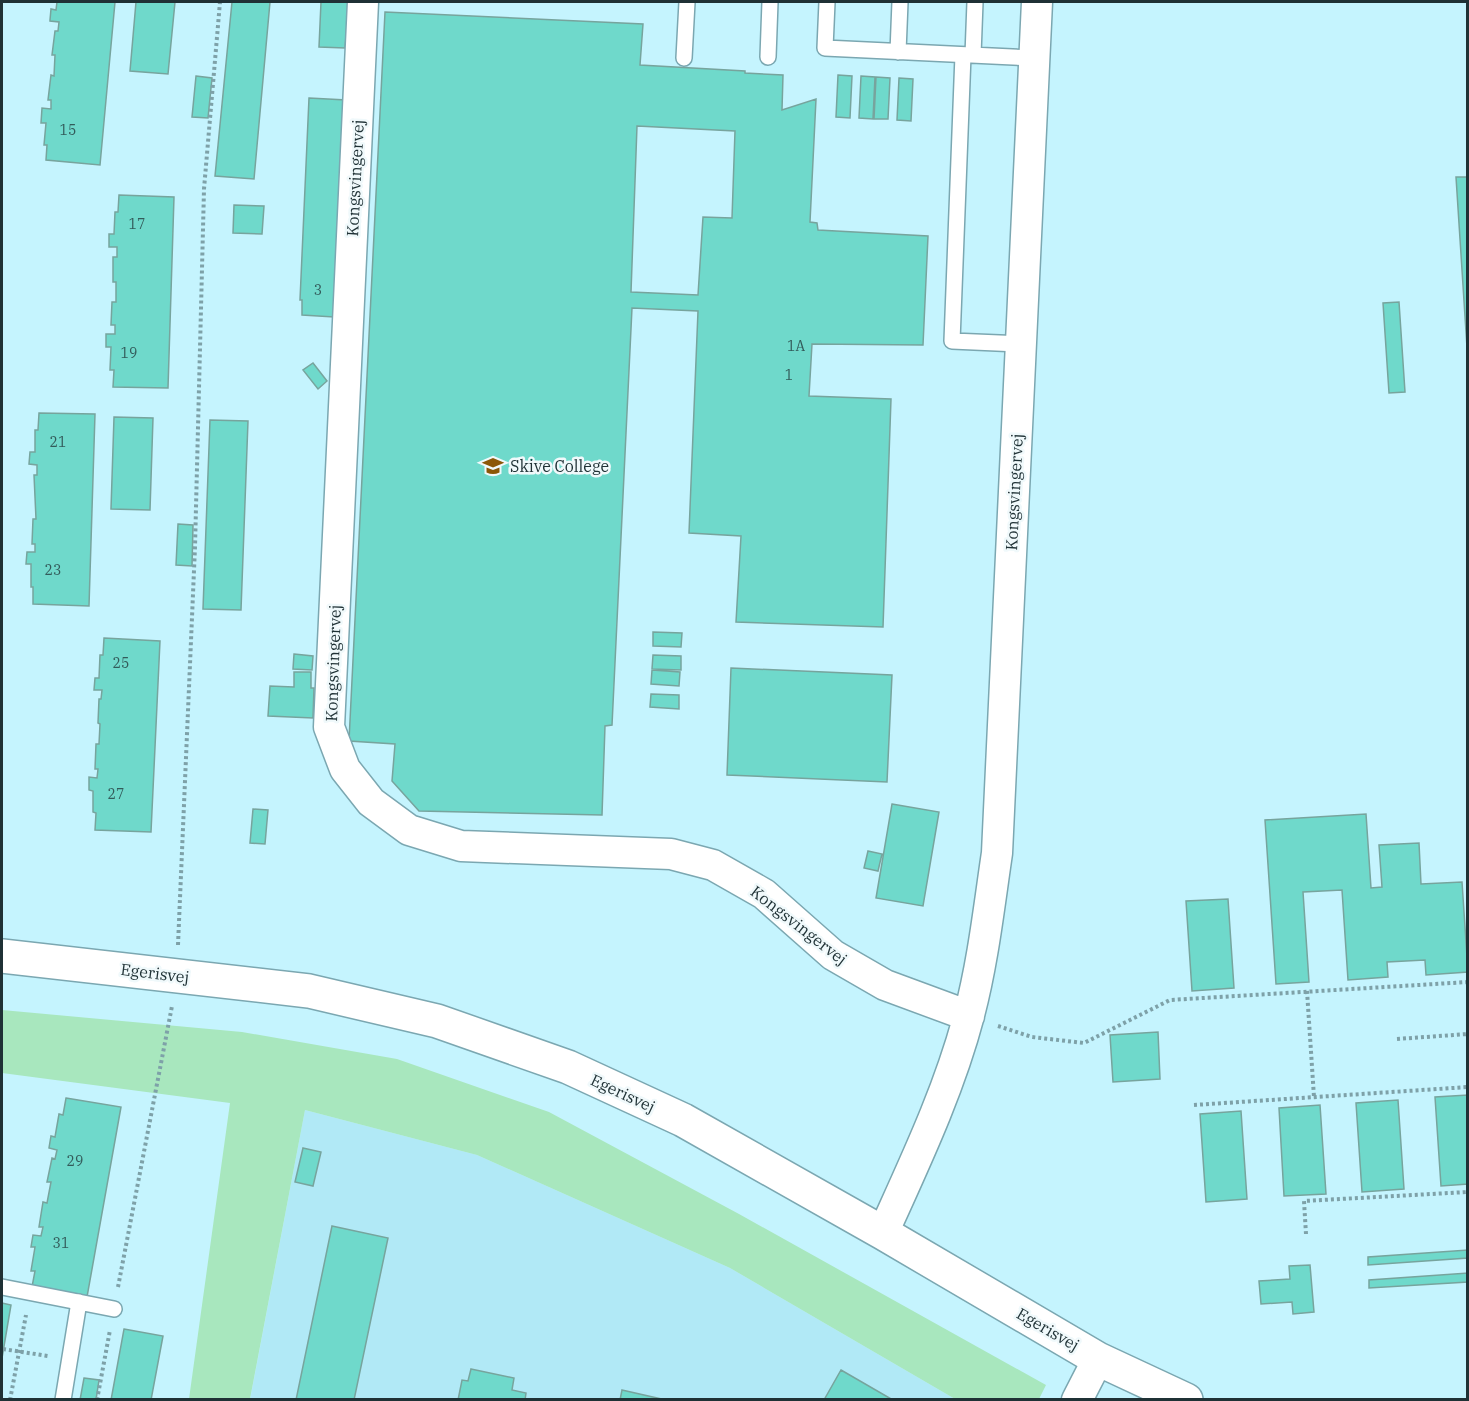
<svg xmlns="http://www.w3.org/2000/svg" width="1469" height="1401" viewBox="0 0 1469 1401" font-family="'IBM Plex Serif',serif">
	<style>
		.built { fill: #b1e9f6 }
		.green { fill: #a8e7be }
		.building { fill: #6fd9cb; stroke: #77a49d; stroke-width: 1.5; fill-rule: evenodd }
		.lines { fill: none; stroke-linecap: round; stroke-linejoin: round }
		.service-casing { stroke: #7ba7b1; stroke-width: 18 }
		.minor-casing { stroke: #7ba7b1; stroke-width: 33 }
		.tertiary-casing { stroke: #7ba7b1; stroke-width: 36 }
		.path { stroke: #7ea1a8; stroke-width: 4; stroke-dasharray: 3 3; stroke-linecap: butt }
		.service { stroke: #fff; stroke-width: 15 }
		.minor { stroke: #fff; stroke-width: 30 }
		.tertiary { stroke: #fff; stroke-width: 33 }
		.labels { text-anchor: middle; stroke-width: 5; stroke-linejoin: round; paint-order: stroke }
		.number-label { font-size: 14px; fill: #335b5a }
		.street-label { font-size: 16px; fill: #1f3135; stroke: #f0f9fb }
		.poi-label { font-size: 16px; fill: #1f3135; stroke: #f0f9fb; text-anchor: start }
	</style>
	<rect width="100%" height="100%" fill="#c5f4fe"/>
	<path class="built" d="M305 1110 477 1155 730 1268 955 1399 250 1400Z"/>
	<path class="green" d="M2 1010 242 1032 397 1059 549 1112 739 1214 1046 1385 1039 1399H955L730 1268 477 1155 305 1110 250 1399H189L230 1103 2 1073Z"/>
	<path class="building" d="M57 2H115L100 165 46 160 47 145H44L46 123H41L42 108 51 109V100H48L51 75 54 76 55 55H52L55 31H58L59 22 50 21V20L51 9 56 10Z
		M136 2H175L168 74 130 71Z
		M232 2H270L254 179 215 176Z
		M321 2H349L345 48 319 47Z
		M385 12 643 24 640 65 745 71V73L783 75 782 110 816 99 810 222 817 223 818 230 928 236 923 345 812 344 809 396 891 399 883 627 736 622 741 536 689 533 698 311 632 308 612 725 605 726 602 815 419 811 392 781 395 744 349 741ZM637 126 735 131 732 218 703 217 698 295 631 292Z
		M838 75 852 76 850 118 836 117Z
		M196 76 212 78 208 118 192 117Z
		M861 76 875 77 873 119 859 118Z
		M876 77 890 78 888 119H874Z
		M899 78 913 79 911 121 897 120Z
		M309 98 346 100 334 317 302 315V300H300Z
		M1456 177H1468V363Z
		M119 195 174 197 168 388 113 387 114 370H110L111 347H106V334H115V325H111L112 302H116V282H113V257H117V247H109V234H114L115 212H118Z
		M234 205 264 206 262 234 233 233Z
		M1399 302 1405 392 1389 393 1383 303Z
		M313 363 327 381 318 389 303 370Z
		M39 413 95 414 89 606 33 604V587H31V564H26L27 552H35V544H32L33 519H36L34 475H37V465L29 464 30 452H35V430H38Z
		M114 417 153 418 150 510 111 509Z
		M210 420 248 421 241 610 203 609Z
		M178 524 193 525 192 566 176 565Z
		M653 632 682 633 681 647 653 646Z
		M104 638 160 641 151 832 95 830 96 813 93 812V791L89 790V777L97 778 98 769H95L96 744H99L100 724 98 723 99 699H101L102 690H94L95 678H99L100 655H103Z
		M294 654 313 656 312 670 293 669Z
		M653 655 681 656V670L652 669Z
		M731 668 892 675 887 782 727 775Z
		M652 670 680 672 679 686 651 684Z
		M294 672H311V688H314L313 718 268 716 270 686 294 687Z
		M651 694 679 695V709L650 707Z
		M892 804 939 812 923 906 876 898Z
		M253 809 268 810 265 844 250 843Z
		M1366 814 1371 888 1382 887 1379 845 1419 843 1421 884 1462 882 1468 972 1426 975 1425 960 1387 962 1388 977 1348 980 1342 890 1303 892 1309 982 1276 984 1265 820Z
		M868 851 882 854 878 871 864 868Z
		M1228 899 1234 988 1192 991 1186 901Z
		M1158 1032 1160 1079 1113 1082 1110 1035Z
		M1468 1095V1184L1441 1186 1435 1097Z
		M66 1098 121 1107 87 1297 32 1287 35 1271H31L35 1247H31L33 1235 41 1236 43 1227H39L43 1202 47 1203 51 1182H47L52 1158 55 1159 57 1150 49 1148 51 1136 55 1137 59 1114 63 1115Z
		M1398 1100 1404 1189 1362 1192 1356 1103Z
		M1320 1105 1326 1194 1284 1196 1279 1108Z
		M1241 1111 1247 1199 1206 1202 1200 1114Z
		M303 1148 321 1152 313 1186 295 1182Z
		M332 1226 388 1238 354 1400H296Z
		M1468 1250V1258L1368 1265V1257Z
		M1310 1265 1314 1312 1293 1314 1292 1302 1261 1304 1259 1281 1290 1279 1289 1266Z
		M1468 1273V1282L1369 1288V1280Z
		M2 1303 11 1305 2 1358Z
		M124 1329 163 1336 151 1400H111Z
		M471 1369 514 1378 512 1390 526 1393 525 1400H458L462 1380 468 1381Z
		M841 1370 893 1400H824Z
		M84 1378 99 1380 96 1400H80Z
		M622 1390 666 1400H620Z"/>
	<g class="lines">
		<g class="service-casing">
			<path id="service" d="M827 2 825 48 1034 58
				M898 52 900 2
				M963 55 952 341 1021 344
				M973 55 975 2
				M768 57 770 2
				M684 58 687 2
				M2 1287 114 1309
				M63 1400 79 1302"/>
		</g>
		<g class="minor-casing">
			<path id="minor" d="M363 2 329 727 345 769 371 802 409 830 461 846 671 854 713 865 764 894 833 955 885 985 969 1016
				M883 1233C915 1162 949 1091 969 1015 983 962 989 907 997 853L1037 2
				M1077 1400 1098 1359"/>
		</g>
		<g class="tertiary-casing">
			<path id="tertiary" d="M2 956 309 991 437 1021 568 1067 683 1120 883 1233 1098 1359 1186 1400"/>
		</g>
		<path class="path" d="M178 945 195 547 204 189 220 2
			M1307 991 1314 1097
			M998 1026 1032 1037 1084 1043 1170 1000 1468 982
			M1397 1039 1468 1034
			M1194 1105 1468 1087
			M1306 1234 1304 1201 1468 1192
			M118 1287 172 1006
			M3 1349 48 1356
			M10 1400 26 1315
			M97 1400 110 1330"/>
		<use href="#service" class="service"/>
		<use href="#minor" class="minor"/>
		<use href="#tertiary" class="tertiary"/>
	</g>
	<defs>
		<g id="school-bare" transform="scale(1.62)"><path d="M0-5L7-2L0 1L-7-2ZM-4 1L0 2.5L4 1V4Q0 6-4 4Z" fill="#8c5707" stroke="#f0f9fb" stroke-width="2.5" paint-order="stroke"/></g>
	</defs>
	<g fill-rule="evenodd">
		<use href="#school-bare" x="493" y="466"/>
	</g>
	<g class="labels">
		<g class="number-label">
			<text x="68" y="135">15</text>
			<text x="137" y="229">17</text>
			<text x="318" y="295">3</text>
			<text x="796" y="351">1A</text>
			<text x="129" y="358">19</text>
			<text x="789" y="380">1</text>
			<text x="58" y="447">21</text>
			<text x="53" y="575">23</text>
			<text x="121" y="668">25</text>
			<text x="116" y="799">27</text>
			<text x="75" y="1166">29</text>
			<text x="61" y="1248">31</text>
		</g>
		<g class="street-label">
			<text transform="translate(355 178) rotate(-87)" y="6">Kongsvingervej</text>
			<text transform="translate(1014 492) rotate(-87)" y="6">Kongsvingervej</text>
			<text transform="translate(333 663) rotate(-88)" y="6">Kongsvingervej</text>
			<text transform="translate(799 925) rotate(38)" y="6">Kongsvingervej</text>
			<text transform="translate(155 973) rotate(7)" y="6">Egerisvej</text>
			<text transform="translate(623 1093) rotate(25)" y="6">Egerisvej</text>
			<text transform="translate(1048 1329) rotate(30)" y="6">Egerisvej</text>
		</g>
		<g class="poi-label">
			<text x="510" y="472">Skive College</text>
		</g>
	</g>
	<rect width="1469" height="1401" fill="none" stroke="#1f3135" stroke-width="6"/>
</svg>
